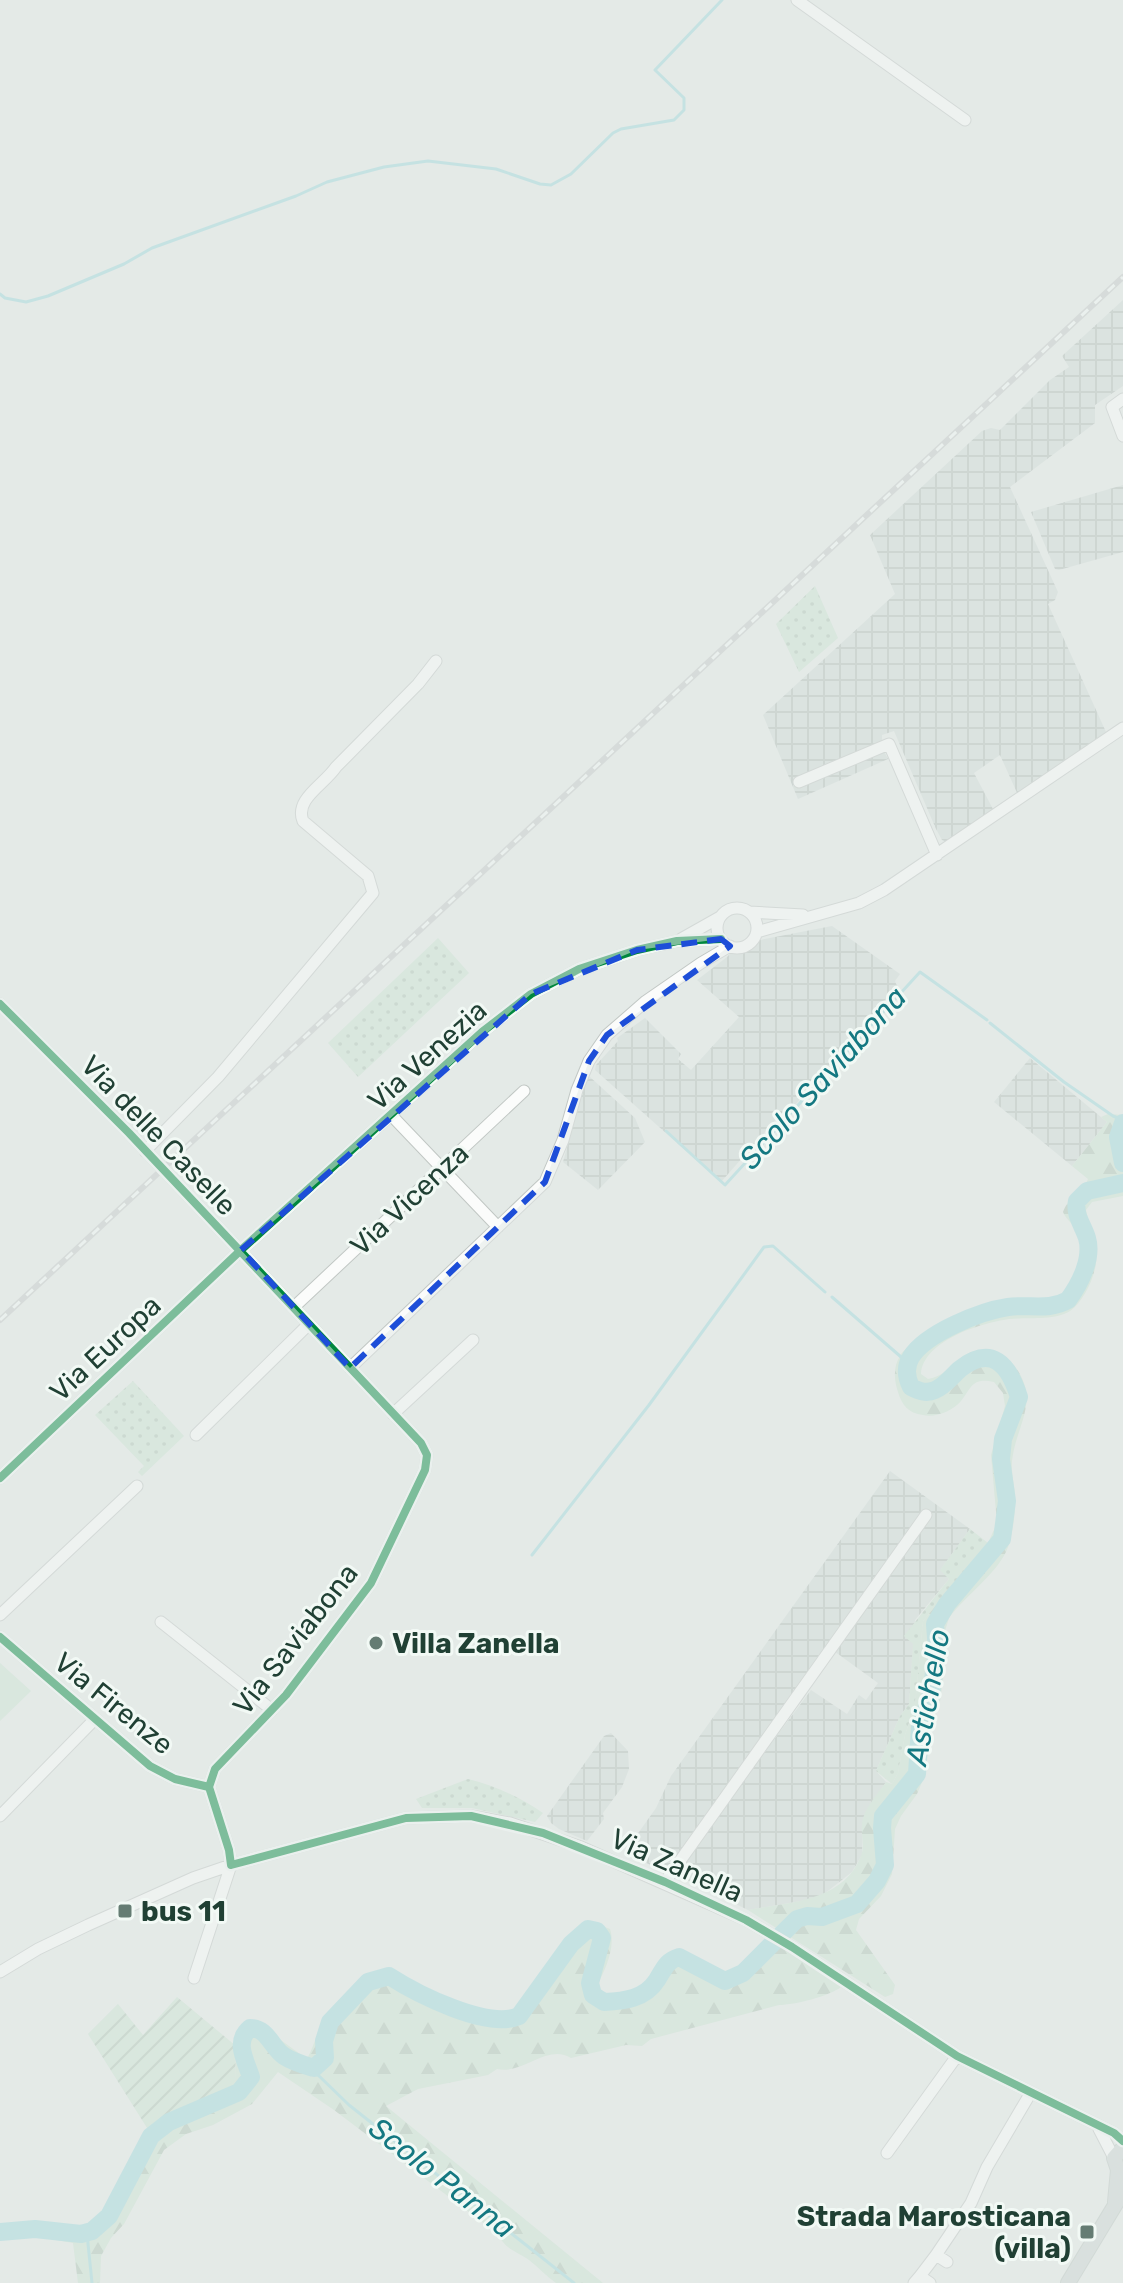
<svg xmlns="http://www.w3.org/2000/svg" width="1123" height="2283" viewBox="0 0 1123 2283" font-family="Rubik,sans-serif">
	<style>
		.industrial { fill: url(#industrial-grid) }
		.grass { fill: url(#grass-dots) }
		.forest { fill: url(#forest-firs) }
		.garden { fill: url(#garden-furrows) }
		.pitch { fill: #cce4d2 }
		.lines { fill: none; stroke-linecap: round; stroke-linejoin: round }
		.stream { stroke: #a1d9dc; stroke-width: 3 }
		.river { stroke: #a1d9dc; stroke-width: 18 }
		.minor-casing { stroke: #c1c7c4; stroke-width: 13 }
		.major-casing { stroke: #bcc7c2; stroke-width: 16 }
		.minor { stroke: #fbfcfb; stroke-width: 11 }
		.major { stroke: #cdd6d3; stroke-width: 14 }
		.rail-casing { stroke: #c6cbc9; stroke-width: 6 }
		.rail { stroke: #f2f9f5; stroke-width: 3; stroke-dasharray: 9; stroke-linecap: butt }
		.cycleway-casing { stroke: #f2f9f5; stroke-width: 13 }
		.cycleway { stroke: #00873e; stroke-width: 8 }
		.marked { fill: none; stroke: #1d4ed8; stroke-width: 6; stroke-dasharray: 16 10; stroke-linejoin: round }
		.poi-dot { fill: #657c73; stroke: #f2f9f5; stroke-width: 3 }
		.labels { text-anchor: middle; stroke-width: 6; stroke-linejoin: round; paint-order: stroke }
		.street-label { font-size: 28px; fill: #204034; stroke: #f2f9f5 }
		.poi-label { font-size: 28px; font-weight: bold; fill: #204034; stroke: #f2f9f5; text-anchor: start }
		.water-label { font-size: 30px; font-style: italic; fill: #147881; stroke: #f2f9f5 }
	</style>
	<defs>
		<pattern id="industrial-grid" width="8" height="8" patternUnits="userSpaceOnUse" patternTransform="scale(2)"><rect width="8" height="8" fill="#d1dcd7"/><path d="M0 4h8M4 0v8" fill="none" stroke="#b3beb9"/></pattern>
		<pattern id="grass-dots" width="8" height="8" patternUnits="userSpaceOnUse" patternTransform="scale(2)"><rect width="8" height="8" fill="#cce4d2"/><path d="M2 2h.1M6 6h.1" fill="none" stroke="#afc5b5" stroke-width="1.8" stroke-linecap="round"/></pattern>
		<pattern id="forest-firs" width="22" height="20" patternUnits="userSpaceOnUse" patternTransform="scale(2)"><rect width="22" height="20" fill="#cce4d2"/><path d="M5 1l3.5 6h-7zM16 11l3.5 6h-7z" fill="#afc5b5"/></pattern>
		<pattern id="garden-furrows" width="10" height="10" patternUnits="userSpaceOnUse" patternTransform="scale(2)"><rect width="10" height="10" fill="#cce4d2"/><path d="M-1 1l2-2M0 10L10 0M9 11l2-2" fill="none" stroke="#afc5b5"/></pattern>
	</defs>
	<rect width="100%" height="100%" fill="#e4eae7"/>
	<path class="industrial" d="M1123 300V386L1095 405V423L1010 487 1058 592 1055 600 1048 604 1106 732 1018 795 1000 755 974 773 994 811 948 842 942 840 936 829 894 731 882 735V747L888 759 798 799 763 715 895 594 870 535 982 431 991 428 1000 430 1050 380 1069 367 1062 356Z
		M1123 485V552L1059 570 1055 569 1031 512Z
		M832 926 900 974 895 981 897 986 784 1118 780 1115 721 1182 595 1070 596 1065 618 1041 617 1038 645 1018 681 1054 678 1059 691 1070 739 1017 697 980 727 957 739 944Z
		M1030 1058 1107 1122 1072 1166 994 1102Z
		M590 1077 635 1118 645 1142 598 1190 563 1162 586 1078Z
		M890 1471 970 1529 941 1569 949 1579 915 1620 909 1704 900 1716 876 1771 886 1782 863 1819 862 1855 852 1872 819 1898 748 1910 674 1874 811 1690 847 1714 859 1695 866 1700 878 1683 827 1646 670 1865 662 1870 624 1853 656 1808 671 1776Z
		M611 1733 628 1751 629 1769 622 1787 603 1813 604 1819 587 1841 559 1829 551 1823 547 1816 604 1736Z"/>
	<path class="grass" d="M815 586 838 638 799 672 776 624Z
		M438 938 469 973 358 1077 328 1043Z
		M133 1381 184 1436 142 1476 138 1472 144 1466 95 1415Z
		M970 1529 988 1543 923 1621 915 1705 905 1735 898 1773 892 1784 876 1771 900 1716 909 1704 913 1644 904 1636 949 1579 940 1570Z
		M468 1779C496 1786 519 1797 543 1813L535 1822 472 1808H422L416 1799Z"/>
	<path class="forest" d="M1108 1114 1123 1115V1196L1092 1202 1086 1210C1089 1228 1098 1244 1096 1263 1094 1279 1083 1302 1070 1311 1055 1321 1026 1317 1009 1319 980 1323 923 1341 921 1374L928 1379C956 1374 957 1345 992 1351 1002 1353 1010 1360 1016 1368 1040 1402 1016 1425 1012 1461 1011 1476 1016 1490 1015 1504 1015 1518 1012 1535 1008 1547 1000 1571 965 1596 949 1618L945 1631 946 1656 940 1702 932 1724 925 1775 917 1794 901 1816 895 1829 892 1874 881 1896 859 1919 856 1930 895 1985 893 1994 885 1997 748 1910C789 1902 843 1902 861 1856 865 1846 861 1835 862 1825 863 1809 878 1794 886 1782L892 1784 898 1773 905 1735 915 1705 923 1621 988 1543 997 1523 991 1455 1005 1406 1003 1393 994 1382C972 1377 972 1387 961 1401 953 1411 935 1418 923 1415 908 1413 902 1405 898 1392 894 1380 893 1367 900 1356 912 1335 984 1306 1009 1301 1028 1297 1044 1309 1063 1298 1073 1282 1088 1245 1075 1228 1070 1221 1066 1219 1063 1212 1069 1196 1083 1193 1088 1179L1072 1166 1107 1122 1101 1117Z
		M597 1924 610 1929C616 1947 605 1970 597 1986L602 1998C645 1991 648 1984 674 1952 698 1950 713 1980 734 1971 746 1965 758 1947 767 1938L841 1987C830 1996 794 2005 779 2005L651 2039 642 2046 626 2045 571 2058C548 2043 522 2075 497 2069L488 2075 418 2089 386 2106 603 2283H556C546 2276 538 2267 529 2260 516 2251 506 2250 498 2234L334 2110 278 2072 252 2104 213 2125 186 2134 164 2150 124 2224 111 2238 101 2256 100 2283H78L73 2243 34 2236 0 2238V2223C16 2224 34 2223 50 2225 60 2226 70 2232 80 2231 109 2229 138 2153 149 2131L235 2080 236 2046 253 2020 307 2059C315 2045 318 2027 327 2014 338 1999 371 1967 392 1972 401 1975 409 1985 417 1989 439 2001 486 2022 511 2016L574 1932 584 1926Z"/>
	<path class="garden" d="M177 1997 236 2046 235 2080 231 2092 149 2131 88 2034 118 2004 143 2035Z"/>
	<path class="pitch" d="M0 1663 31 1691 0 1721Z"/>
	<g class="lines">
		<path class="stream" d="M0 294 5 298 26 302 48 296 124 264 152 248 296 196 327 182 384 167 428 161 496 169 540 184 551 185 571 174 613 133 621 129 674 120 684 110V98L655 70 722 0
			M990 1023 1064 1082 1113 1116 1123 1120
			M666 1131 725 1185 920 972 987 1020
			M832 1297 908 1363
			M532 1555 649 1405 764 1247 773 1246 825 1292
			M314 2068 318 2075 349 2105 574 2283
			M87 2234 92 2283"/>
		<path class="river" d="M1123 1123 1118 1137 1123 1163
			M0 2232 35 2229 81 2234 92 2231 109 2216 151 2136 169 2122 239 2092 251 2077C245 2059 234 2042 250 2028 268 2028 271 2047 284 2056 293 2062 304 2065 314 2068L325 2058 324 2041 330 2022 368 1982 389 1976C417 1994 488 2030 519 2016L571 1944 588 1929 597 1931 602 1938 590 1983 593 1995 604 2002C624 2001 645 1999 657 1980 664 1969 666 1961 679 1957L725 1981 743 1973 797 1919 807 1916 822 1917 857 1904 877 1881 885 1865 882 1828 883 1816 917 1774 920 1727 931 1694 937 1651 935 1624 947 1604 1002 1539 1007 1501 1001 1459 1003 1439 1019 1397C1009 1365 992 1344 960 1369 952 1376 945 1386 935 1390 926 1394 919 1391 911 1387 906 1377 905 1367 911 1357 926 1333 981 1311 1008 1307 1030 1304 1049 1311 1068 1300 1080 1284 1093 1258 1087 1238 1083 1225 1074 1215 1077 1201L1087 1191 1123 1183"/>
		<g class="minor-casing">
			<path id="minor" d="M797 0 965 120
				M1123 399 1112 407 1123 436
				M799 782 889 744 937 855
				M717 928a20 20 0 1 1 40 0a20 20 0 1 1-40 0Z
				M749 912 803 915
				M757 932 859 903 884 890 1123 728
				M681 939 720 917
				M0 1004 129 1133 421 1443 427 1455 425 1470 371 1583 286 1695 215 1769 209 1787 229 1850 231 1865 194 1978
				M392 1116 498 1227
				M145 1151 218 1077 373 893 368 876 303 821C294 799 325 784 336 767L418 684 436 661
				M294 1307 524 1091
				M350 1368 545 1182 563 1140 577 1090 589 1061 607 1035 646 1001 701 963 730 946
				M393 1414 473 1340
				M196 1435 309 1324
				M0 1478 241 1250 482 1032 531 994 579 969 637 950 677 941 721 939
				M0 1615 137 1486
				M161 1622 272 1710
				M0 1637 150 1766 175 1779 209 1787
				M0 1816 95 1719
				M665 1882 926 1515
				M0 1972 38 1949 88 1925 193 1878 231 1865 406 1818 471 1816 510 1823 581 1847 746 1920 792 1947 957 2056 1114 2133 1123 2141
				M1099 2129 1114 2158
				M887 2153 957 2056
				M936 2255 971 2203 987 2167 1030 2094
				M920 2276 936 2255 947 2262
				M914 2283 920 2276 930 2283"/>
		</g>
		<g class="major-casing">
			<path id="major" d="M1115 2202 1118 2170 1114 2158 1123 2148
				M1068 2283 1123 2192"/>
		</g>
		<use href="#minor" class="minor"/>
		<use href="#major" class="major"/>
		<g class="rail-casing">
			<path id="rail" d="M0 1320 1123 277"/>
		</g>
		<use href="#rail" class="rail"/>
		<g class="cycleway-casing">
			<path id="cycleway" d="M0 1004 129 1133 421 1443 427 1455 425 1470 371 1583 286 1695 215 1769 209 1787 229 1850 231 1865 406 1818 471 1816 543 1833 665 1882 746 1920 792 1947 957 2056 1114 2133 1123 2141
				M0 1478 241 1250 482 1032 531 994 579 969 637 950 677 941 721 939
				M0 1637 150 1766 175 1779 209 1787"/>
		</g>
		<use href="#cycleway" class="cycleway"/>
	</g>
	<path d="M0 0H1123V2283H0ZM721 939 730 946 607 1035 589 1061 545 1182 350 1368 241 1250 531 994 637 950Z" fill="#e4eae7" fill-opacity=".55" fill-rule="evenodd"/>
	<path class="marked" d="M721 939 730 946 607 1035 589 1061 545 1182 350 1368 241 1250 531 994 637 950Z"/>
	<g class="poi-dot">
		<circle cx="376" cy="1643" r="8"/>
		<rect x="117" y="1903" width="16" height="16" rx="4"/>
		<rect x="1079" y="2224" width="16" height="16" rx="4"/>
	</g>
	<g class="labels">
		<g class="street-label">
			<text transform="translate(427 1055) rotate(-42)" y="10">Via Venezia</text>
			<text transform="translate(159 1135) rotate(46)" y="10">Via delle Caselle</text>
			<text transform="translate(409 1199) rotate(-43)" y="10">Via Vicenza</text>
			<text transform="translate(105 1348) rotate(-43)" y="10">Via Europa</text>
			<text transform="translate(295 1639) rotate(-52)" y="10">Via Saviabona</text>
			<text transform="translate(114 1703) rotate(39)" y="10">Via Firenze</text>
			<text transform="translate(677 1865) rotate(24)" y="10">Via Zanella</text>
		</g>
		<g class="poi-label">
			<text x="392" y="1653">Villa Zanella</text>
			<text x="141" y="1921">bus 11</text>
			<text x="1071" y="2226" text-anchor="end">Strada Marosticana<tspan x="1071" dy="32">(villa)</tspan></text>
		</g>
		<g class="water-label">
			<text transform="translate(823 1078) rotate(-48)" y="10">Scolo Saviabona</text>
			<text transform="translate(928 1697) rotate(-80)" y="10">Astichello</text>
			<text transform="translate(442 2178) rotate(38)" y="10">Scolo Panna</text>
		</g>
	</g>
</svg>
